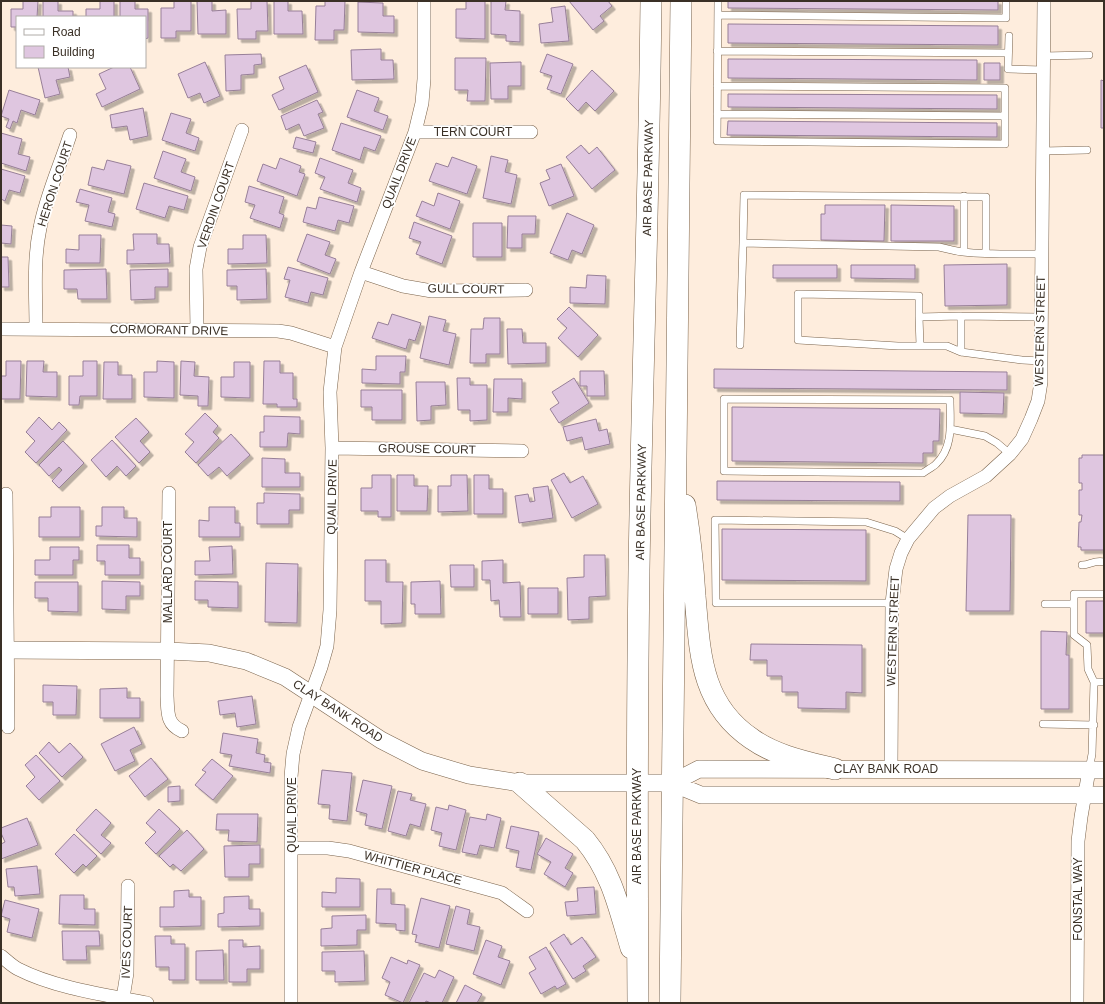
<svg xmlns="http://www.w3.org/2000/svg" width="1105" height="1004" viewBox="0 0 1105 1004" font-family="Helvetica,sans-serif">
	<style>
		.building { fill: #dfc6e0; stroke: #977f98; filter: url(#shadow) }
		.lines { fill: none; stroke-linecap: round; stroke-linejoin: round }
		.service-casing { stroke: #7a634b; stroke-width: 8 }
		.minor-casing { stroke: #7a634b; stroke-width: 14 }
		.tertiary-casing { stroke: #7a634b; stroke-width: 18 }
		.primary-casing { stroke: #7a634b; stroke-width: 22 }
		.service { stroke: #fff; stroke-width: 7 }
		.minor { stroke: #fff; stroke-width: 13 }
		.tertiary { stroke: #fff; stroke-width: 17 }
		.primary { stroke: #fff; stroke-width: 21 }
		.labels { text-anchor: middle; stroke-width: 3.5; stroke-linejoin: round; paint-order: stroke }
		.street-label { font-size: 12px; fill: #3a3026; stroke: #fff }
	</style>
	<defs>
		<filter id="shadow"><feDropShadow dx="3.5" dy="3.5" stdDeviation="0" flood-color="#0004"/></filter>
	</defs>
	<rect width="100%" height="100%" fill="#feeddd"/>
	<path class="building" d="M23 1H38L37 17H17V27H11V9H23Z
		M43 1H58V11H73V17H43Z
		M100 1H114V17H86V9H100Z
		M120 1H135V9H148V38L145 39V17H120Z
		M174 1H191V31H176V38H161V8H174Z
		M197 1H212V11L226 10V34H198Z
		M251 1H267L268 31H256V39H238L237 9H251Z
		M274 1H288V11H302L303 34H274Z
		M325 1H345L344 30H334V40H315L316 6H325Z
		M466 1H485V39L456 38V9H466Z
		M491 1H506L505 10 520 11V42L506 41V35L491 34Z
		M569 1H608L612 6 600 16 604 21 593 30Z
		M728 1H998V10L728 8Z
		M358 2 383 3V16H394V33L358 32Z
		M565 6 569 41 541 43 539 24 553 22 551 8Z
		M728 24 998 26V45L728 43Z
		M381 49V60H393L394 79 352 80 351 50Z
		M261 54 262 64 254 65V74L241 75V90L226 91 225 55Z
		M547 54 573 64 561 94 547 89 552 76 540 72Z
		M455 58H486L485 101H467L468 90H455Z
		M728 59 977 60V80L728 78Z
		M205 62 220 96 204 103 200 93 188 98 178 74Z
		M521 62V86H508V99H491L490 63Z
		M984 63H1000V80H984Z
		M306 65 318 92 279 110 272 95 284 89 279 77Z
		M38 67H68L70 77 56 80 60 94 45 98Z
		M114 67H130L140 89 102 107 96 94 106 89 99 74Z
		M592 70 614 91 595 111 586 102 578 111 566 99Z
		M1101 80 1104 81V128H1101Z
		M9 90 40 100 35 115 21 110 17 123 13 121 10 129 6 127 9 119 1 116Z
		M357 90 379 98 374 111 388 116 383 130 347 117Z
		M728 94 997 95V109L728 107Z
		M317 100 323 112 318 114 324 128 304 136 299 124 286 130 281 116Z
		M143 108 148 136 130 140 127 126 112 128 110 115Z
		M171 113 191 119 186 133 199 138 195 151 162 140Z
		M728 121 997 123V137L727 135Z
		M341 123 381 136 375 151 364 147 360 160 332 150Z
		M1 133 22 139 18 154 30 157 26 171 1 163Z
		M296 137 316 142 313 153 293 148Z
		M581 145 589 154 597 147 615 170 592 189 566 157Z
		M163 151 186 159 181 172 195 177 191 191 154 178Z
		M491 156 508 160 505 172 517 175 511 204 483 198Z
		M452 157 477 166 467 194 429 181 436 163 448 167Z
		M280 158 301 166 299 172 305 174 297 196 257 181 263 164 276 169Z
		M320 158 353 170 348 183 361 188 357 202 320 189 325 177 315 173Z
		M107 160 131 166 124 194 88 185 92 167 104 170Z
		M561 164 574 196 549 206 540 183 550 179 546 170Z
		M1 169 25 176 20 193 9 190 5 201 1 199Z
		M144 183 188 196 184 210 169 206 165 218 136 209Z
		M249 186 284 197 279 213 284 215 280 228 250 218 255 205 245 202Z
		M80 189 112 198 108 212 115 214 112 227 85 221 89 205 76 202Z
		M438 193 460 201 450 229 416 216 422 201 434 206Z
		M319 197 354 206 349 223 338 220 335 231 303 222 307 207 316 209Z
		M825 205H885L884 241 821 240V214H825Z
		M891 205 954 206V241H891Z
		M567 213 594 225 582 254 572 250 568 260 550 253Z
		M508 216H536L535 234H522V248H507Z
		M414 222 452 236 442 264 416 254 421 242 409 238Z
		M473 223H502V257H473Z
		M1 225 12 226 11 244 1 243Z
		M133 234H157V244H169L170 263 127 264V250H134Z
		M307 234 330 242 325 255 336 259 330 274 297 261Z
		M79 235H101L100 263H66V249L79 250Z
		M243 235H266L267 263 228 264V249H243Z
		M1 257H8L9 287H1Z
		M1007 264V305L945 306 944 265Z
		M773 265H837V278H773Z
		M851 265H915V279L851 278Z
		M288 267 328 278 323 295 311 292 308 303 285 297 290 280 284 279Z
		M106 269 107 299H78L77 289H64V270Z
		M168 269V287H155V299L131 300 130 270Z
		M266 269 267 299 237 300V286H227V270Z
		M587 275 606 276 605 304 570 303V287L586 288Z
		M569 307 598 335 578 357 558 338 567 328 557 319Z
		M392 314 421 323 415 341 409 339 406 349 372 338 378 322 388 325Z
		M429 316 446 320 443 331 456 334 449 365 420 358Z
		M484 318H500V354H486V363H470L471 329H483Z
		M507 329H522L523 343H546V363L508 364Z
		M376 356H406L405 372H400V384L362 383V369L376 370Z
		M6 361H21L20 399H1V376H6Z
		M27 361H44L43 372H57V397L26 396Z
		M83 361H97V396H80L79 405H69V376H83Z
		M157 361 174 362V398L144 397V372H157Z
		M181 361 195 362 194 376 209 377 208 406H198V396L180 395Z
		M264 361H280V373H293V399H297V407H277V404H263Z
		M104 362H118V375H132V399H103Z
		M234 362H250V398L221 397V377H234Z
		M714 369 1007 372V390L714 388Z
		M580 371H604L605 396H587V386H580Z
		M457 378H470V385H487V420L470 421V410H458Z
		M574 378 589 403 559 423 550 409 559 403 552 392Z
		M494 379H522V399L508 398V412H493Z
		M416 382H445L446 405 431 406V420L417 421Z
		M361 390H402V420H372V407H361Z
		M960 392 1004 393 1003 414 960 413Z
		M732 407 940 409 939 441H933V453H923V463L732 461Z
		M205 413 218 426 213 432 219 438 196 463 185 452 194 442 185 434Z
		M264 416 300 417V434L288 433 287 447H260V432H264Z
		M39 417 52 430 59 422 67 430 36 463 25 452 35 441 26 432Z
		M136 418 149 432 140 441 150 452 139 463 115 437Z
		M596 419 599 431 607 429 610 444 585 450 582 437 567 441 563 427Z
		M231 434 250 455 227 476 219 467 208 476 198 465Z
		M112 440 136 466 126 476 117 466 106 477 91 460Z
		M63 441 84 463 59 488 52 481 62 470 59 467 49 476 39 465Z
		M1082 455H1104V550H1081V547H1078L1079 522H1081L1082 515H1079V490H1082V483H1079V458H1082Z
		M262 458 285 459V473H300V487H262Z
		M564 473 570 483 583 476 598 504 572 518 551 480Z
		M372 475H391V517H378V511H361V488H372Z
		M397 475H414V486H428L427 511H397Z
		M451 475H467L468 511 438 512V486H451Z
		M474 475H489V489H503V514H474Z
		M717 481 900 482V501L717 500Z
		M548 486 553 518 519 523 515 496 528 494 530 502 535 501 533 488Z
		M264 493 300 494V510H289V524H257V503H264Z
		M51 507H80V537H39V517H51Z
		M102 507H124V518H137V537L96 536V526H102Z
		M209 507H235V523H240V537H199V520L209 521Z
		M968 515H1011L1010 611H966Z
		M722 529 866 530V581L722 580Z
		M97 545H129V558H140V575H105V561H97Z
		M232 546 233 574 195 575V561H210L209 547Z
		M50 547H79V560H73V575H35V560H50Z
		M584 555H605L606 596 589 597V619L568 620 567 578 584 577Z
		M365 560H386V582H403L402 623 381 624V601H365Z
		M503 560V583L520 582 521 617H500L499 600 491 601 490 580H482V561Z
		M266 563 298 564 297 623 265 622Z
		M450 565H474V587H451Z
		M102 581 140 582V596H126V610L102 609Z
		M195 581 238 582V608L208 607V600H195Z
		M440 581 441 614H415V604H411V582Z
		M35 582H78V612L48 611V598H35Z
		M528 588H558V614H528Z
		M1086 601H1104V633H1086Z
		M1041 631 1067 632 1066 655H1069V709H1041Z
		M751 644 862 645V693L846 692V709L798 708V692H782V676H767V660H750Z
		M43 685 77 686 76 715H53V702H43Z
		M127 688V698H140V718H100V689Z
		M252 696 256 724 237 727 235 713 220 715 218 701Z
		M134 727 142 744 130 750 135 761 115 771 101 744Z
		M223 733 258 739 256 753 265 755 264 762 271 763 270 773 229 766 232 755 220 753Z
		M49 742 59 753 70 743 83 757 62 777 39 753Z
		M36 755 60 781 39 800 26 786 35 777 25 765Z
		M151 758 168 779 145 797 129 776Z
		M212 759 233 776 213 800 195 785 206 772 202 770Z
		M322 770 352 773 347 821 329 819 330 805 318 804Z
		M363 780 392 786 382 829 365 825 367 814 356 811Z
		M180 786V801L168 802V787Z
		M398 791 412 794 410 800 426 804 420 827 410 824 406 836 388 831Z
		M449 805 466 810 456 850 439 846 442 833 431 830 436 807 448 810Z
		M96 809 111 823 101 835 111 843 101 854 76 830Z
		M159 809 180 829 156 854 145 843 156 832 146 823Z
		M217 814H258L257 842 228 841 229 830H216Z
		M487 814 501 818 494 848 480 845 477 855 462 852 470 817 486 820Z
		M27 818 38 845 1 859V844L5 842 1 833V828Z
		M511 826 539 832 531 870 516 867 519 851 506 848Z
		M187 830 204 849 181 871 173 864 170 867 159 856Z
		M74 834 97 856 86 867 83 864 74 873 55 854Z
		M546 838 573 854 565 868 573 873 565 887 544 874 551 862 537 854Z
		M260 845V864H249V877H225L224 846Z
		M37 866 40 894 15 896 14 887H8L6 869Z
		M336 878 360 879V907H322V892L336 893Z
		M594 887 596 914 567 916 565 902 578 901 577 888Z
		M377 889H391V904L405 905V931L396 930V924L376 923Z
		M189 890V897H201V926L160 927V907H174V891Z
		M60 895H84V909H95V925L59 924Z
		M249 896V909H260V926L218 927V914L224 913V897Z
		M421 898 450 906 439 948 415 942 417 935 412 934Z
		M5 900 39 909 32 938 7 932 10 919 1 916Z
		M456 906 470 910 467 924 480 927 474 951 446 944Z
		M366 915V930H357V945L321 946V929L332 928V916Z
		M62 931H99L100 946H86L87 960H63Z
		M564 934 571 945 582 937 596 957 583 966 586 971 573 979 550 943Z
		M155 936H171V944H185V980H169V967H156Z
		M229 940H243V947L260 946V969H247V982H229Z
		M486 940 502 946 498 957 510 961 501 985 473 974Z
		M546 947 566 984 557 989 555 986 541 994 529 973 536 969 529 957Z
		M223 950 224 980H196V951Z
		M364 951 365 981 335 982V971H322V952Z
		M391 957 407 964 408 960 420 965 403 1003 385 995 390 982 382 978Z
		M439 970 454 977 442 1003H431L426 1001 425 1003H409L424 973 435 978Z
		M465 985 482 994 477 1003H456Z"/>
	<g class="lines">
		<g class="service-casing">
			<path id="service" d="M718 15 1006 18V1
				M1009 36 1008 69 1043 70
				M717 51 1008 53
				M1043 56 1089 55
				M717 86 1005 88V144L717 141 718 1
				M717 114 1005 116
				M1042 151 1087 150
				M964 252V196
				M986 253V197L744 195 743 243 939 247C947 249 955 251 963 252 989 255 1016 254 1042 254
				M961 316 919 317V296L798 294V340L898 346H947L961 352
				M919 317 920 345
				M740 345 743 243
				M1041 361 1022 360 961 352V316L1041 317
				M724 399 950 400C950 422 954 447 936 464 933 467 927 470 923 473L724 471Z
				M950 429 985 436 997 443 1010 454
				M1082 565C1090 565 1094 560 1104 562
				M892 603H716L715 520 866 522 895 531 908 539
				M1045 604H1074
				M1094 682H1104
				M1043 724 1094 725
				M1089 770 1092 754 1094 682 1088 669 1087 645 1074 635V594H1104"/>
		</g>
		<g class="minor-casing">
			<path id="minor" d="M415 132H531
				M361 272 403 286 432 291 526 290
				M1 329 278 331 291 333 335 347
				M36 329C36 295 33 261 40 228 46 196 60 166 70 135
				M197 330 196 269 200 247 242 130
				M332 448 522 451
				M169 493 167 696C168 712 166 724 182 731
				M6 494 8 727
				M891 769 892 603 896 569 901 553 908 539 934 508 950 496 986 476 1010 454 1022 439 1031 419 1038 401 1041 382V361L1044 1
				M291 848H328L349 851 502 893 527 911
				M1 956C6 960 12 966 18 969 55 988 106 995 147 1003
				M123 998 127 973 128 886
				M291 1003V777L293 754 299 727 321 667 327 646 330 610 332 448 330 392 335 347 361 272 415 132 422 103 424 79V1
				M1077 1003 1078 841 1081 817 1089 770"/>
		</g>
		<g class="tertiary-casing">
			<path id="tertiary" d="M1 650 168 651 209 653 246 661 285 677 381 740 422 761 469 775 520 783H672L701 795H1104
				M672 783 699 769 1104 770"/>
		</g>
		<g class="primary-casing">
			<path id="primary" d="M685 505C690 535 693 565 695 596 700 652 700 704 752 739 776 756 807 762 835 769
				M520 783 585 840C612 873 619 908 631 948
				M638 1003C637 859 637 714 639 570 642 380 649 191 651 1
				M670 1003 681 1"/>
		</g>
		<use href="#service" class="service"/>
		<use href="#minor" class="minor"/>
		<use href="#tertiary" class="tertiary"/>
		<use href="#primary" class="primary"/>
	</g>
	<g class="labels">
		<g class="street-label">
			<text x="473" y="136">TERN COURT</text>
			<text transform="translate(399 173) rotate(-69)" y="4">QUAIL DRIVE</text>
			<text transform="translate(648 178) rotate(-89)" y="4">AIR BASE PARKWAY</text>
			<text transform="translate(55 184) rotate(-72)" y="4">HERON COURT</text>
			<text transform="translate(216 205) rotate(-71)" y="4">VERDIN COURT</text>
			<text transform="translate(466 289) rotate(1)" y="4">GULL COURT</text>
			<text transform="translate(169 330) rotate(1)" y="4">CORMORANT DRIVE</text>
			<text transform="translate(1040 331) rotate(-89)" y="4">WESTERN STREET</text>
			<text transform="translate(427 449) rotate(1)" y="4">GROUSE COURT</text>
			<text transform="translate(332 497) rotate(-89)" y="4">QUAIL DRIVE</text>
			<text transform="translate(641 502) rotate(-89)" y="4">AIR BASE PARKWAY</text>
			<text transform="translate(168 572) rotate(-90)" y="4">MALLARD COURT</text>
			<text transform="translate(893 631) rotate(-88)" y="4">WESTERN STREET</text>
			<text transform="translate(338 711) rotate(33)" y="4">CLAY BANK ROAD</text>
			<text x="886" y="773">CLAY BANK ROAD</text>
			<text transform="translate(292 815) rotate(-90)" y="4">QUAIL DRIVE</text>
			<text transform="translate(637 826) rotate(-90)" y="4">AIR BASE PARKWAY</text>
			<text transform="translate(413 868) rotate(15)" y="4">WHITTIER PLACE</text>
			<text transform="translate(1078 899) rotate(-90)" y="4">FONSTAL WAY</text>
			<text transform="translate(127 942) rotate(-88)" y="4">IVES COURT</text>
		</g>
	</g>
	<rect width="1105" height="1004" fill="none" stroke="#3a3026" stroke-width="4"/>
	<rect x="16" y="16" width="130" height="52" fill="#ffffff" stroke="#b0aca8"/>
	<rect x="24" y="29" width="20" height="6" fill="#ffffff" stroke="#b0aca8"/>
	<text x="52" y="36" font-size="12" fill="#3a3026">Road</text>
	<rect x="24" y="46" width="20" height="12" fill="#dfc6e0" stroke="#b0aca8"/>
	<text x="52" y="56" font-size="12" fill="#3a3026">Building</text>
</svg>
